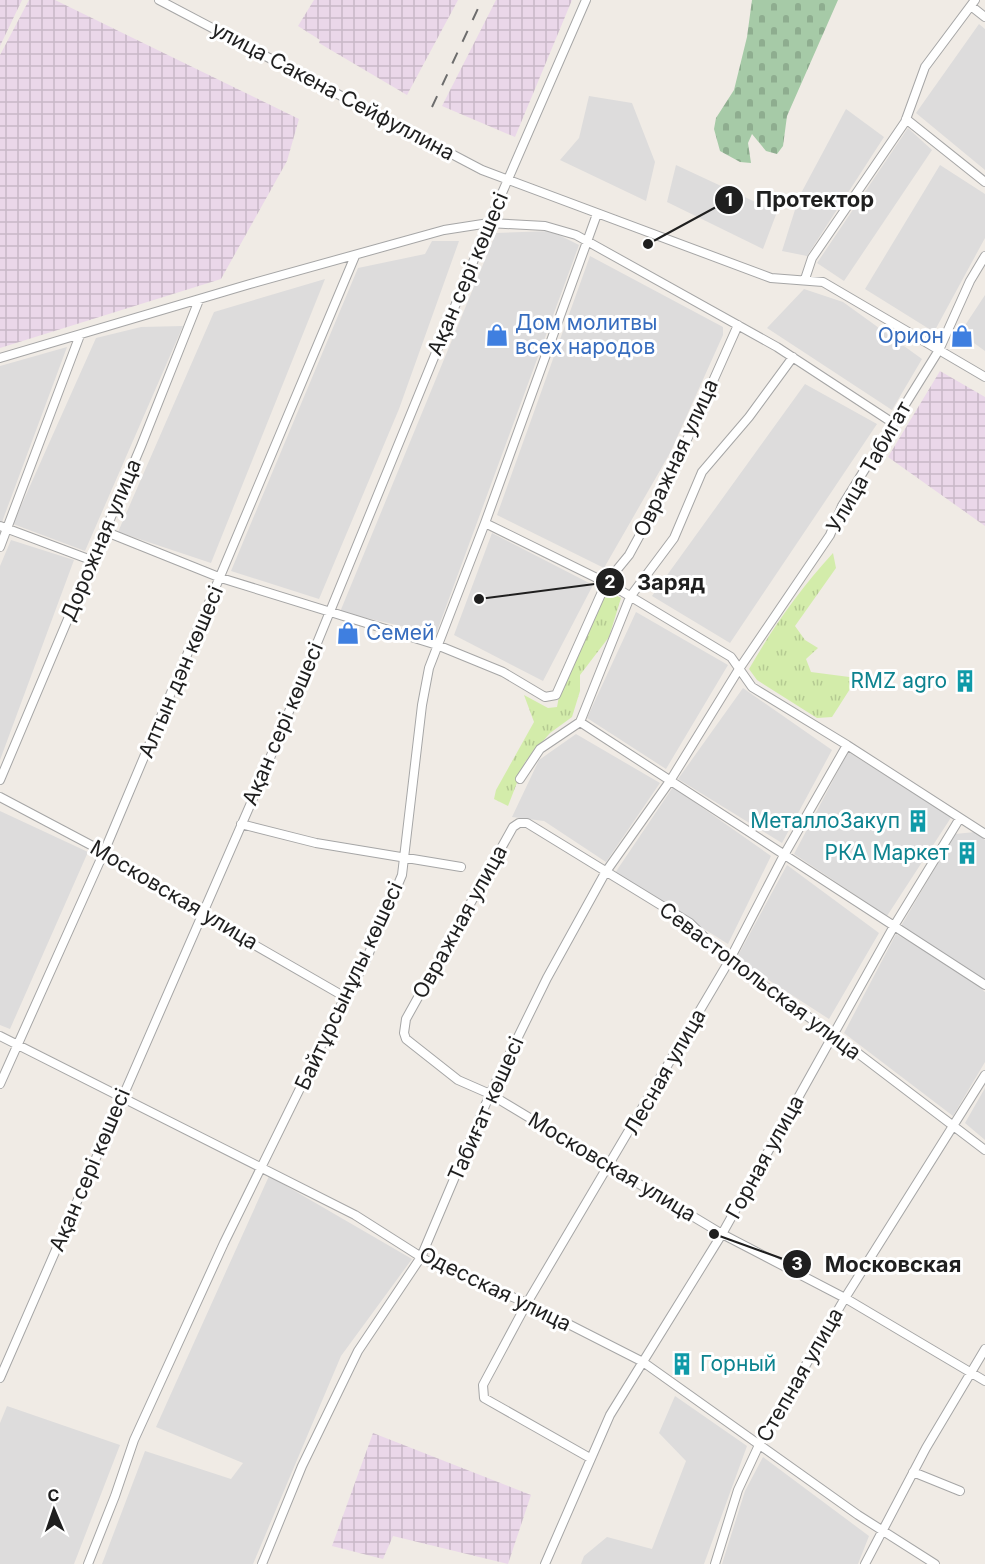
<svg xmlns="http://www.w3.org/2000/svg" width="985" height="1564" viewBox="0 0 985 1564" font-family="Inter,sans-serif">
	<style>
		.residential { fill: #dddcdc }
		.industrial { fill: url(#industrial-grid) }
		.grass { fill: url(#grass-tufts) }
		.cemetery { fill: url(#cemetery-stones) }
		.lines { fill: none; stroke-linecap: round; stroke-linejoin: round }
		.minor-casing { stroke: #a6a6a6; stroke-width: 10 }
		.minor { stroke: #fff; stroke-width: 8 }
		.rail { stroke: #6d6d6d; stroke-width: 2; stroke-dasharray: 12 12; stroke-linecap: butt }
		.labels { text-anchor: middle; stroke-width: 6; stroke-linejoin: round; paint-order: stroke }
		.street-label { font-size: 21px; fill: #1f1f1f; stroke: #fff }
		.shop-label { font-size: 21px; fill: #366cbe; stroke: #fff; text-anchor: start }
		.culture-label { font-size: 21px; fill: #0d838f; stroke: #fff; text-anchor: end }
		.leader { fill: none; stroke: #1f1f1f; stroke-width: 2 }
		.callout-dot { fill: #1f1f1f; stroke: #fff; stroke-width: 2 }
		.mark-label { font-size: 18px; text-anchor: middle; font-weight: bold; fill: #fff }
		.callout-label { font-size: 22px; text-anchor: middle; font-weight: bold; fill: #1f1f1f; stroke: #fff; stroke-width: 6; stroke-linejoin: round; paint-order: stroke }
	</style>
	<defs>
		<pattern id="industrial-grid" width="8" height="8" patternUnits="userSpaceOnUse" patternTransform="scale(1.5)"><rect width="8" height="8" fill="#ead7e9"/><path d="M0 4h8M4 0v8" fill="none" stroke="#c8b8c7"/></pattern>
		<pattern id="grass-tufts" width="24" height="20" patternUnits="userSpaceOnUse" patternTransform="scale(1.5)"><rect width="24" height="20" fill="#d3ecaa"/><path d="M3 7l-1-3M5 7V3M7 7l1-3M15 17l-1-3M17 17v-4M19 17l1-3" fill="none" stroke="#b5ca92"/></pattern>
		<pattern id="cemetery-stones" width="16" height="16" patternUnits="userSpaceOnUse" patternTransform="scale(1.5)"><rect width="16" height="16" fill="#a6caa7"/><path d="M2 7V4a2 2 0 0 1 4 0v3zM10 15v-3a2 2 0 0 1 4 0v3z" fill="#8ead8f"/></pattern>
	</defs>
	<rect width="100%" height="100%" fill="#f0ebe5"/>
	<path class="residential" d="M979 24 985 29V170L916 113Z
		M589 96 632 103 655 162 646 201 560 160 579 138Z
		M846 109 884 137 807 256 782 251 799 197Z
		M908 128 932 150 844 281 817 263Z
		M676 165 777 212 763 249 667 202Z
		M940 165 985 194V238L934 332 865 289Z
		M551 231 579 245 436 634 340 612 496 233Z
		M432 241H459L399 409 319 599 231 571 358 268 425 254Z
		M590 256 723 327V335L670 453 604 568 497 515Z
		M325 279 211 563 118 532 214 312Z
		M804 289 843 302 922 359 892 410 767 328Z
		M985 295V351L960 333Z
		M183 326 85 551 13 524 96 338 141 327Z
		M67 347 2 522 0 521V366Z
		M805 384 877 424 730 643 652 596Z
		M492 533 593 585 543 681 454 635Z
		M11 540 74 560 0 760V566Z
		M636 612 728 665 666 769 587 718Z
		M743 688 832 750 782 843 678 779Z
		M576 734 660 783 606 862 544 821 512 817 539 760Z
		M848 752 952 816 887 916 794 854Z
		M673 787 771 856 728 944 615 873Z
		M0 811 88 852 10 1029 0 1025Z
		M975 832 985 840V980L901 926 955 834Z
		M787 865 879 933 829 1019 736 959Z
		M896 934 957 968 985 992V1062L953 1116 844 1033Z
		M985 1088V1140L965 1123Z
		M269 1176 412 1259 341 1356 253 1564H102L145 1451 231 1479 243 1463 156 1427Z
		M675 1396 747 1446 704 1564H581L584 1556 607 1537 652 1549 686 1461 659 1433Z
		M7 1406 120 1445 74 1564H0V1423Z
		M763 1457 869 1536 858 1564H722L745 1491Z"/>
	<path class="industrial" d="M0 0H22L0 46Z
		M29 0H55L299 119 287 161 221 279 0 348V55Z
		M314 0H458L407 95 319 43 320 40 298 26Z
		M496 0H572L515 137 442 106Z
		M940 371 985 397V526L888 457Z
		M373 1433 531 1495 508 1564 393 1536 383 1559 332 1546Z"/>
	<path class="grass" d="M833 553 836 568 795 626 805 640 818 648 806 659 811 672 857 678 832 717 817 718 757 680 749 669C773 627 800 589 833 553Z
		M607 590 621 598 609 637 580 675V691L572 717 550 733 525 762 508 806 494 799 496 790 534 722 524 695 548 708 557 707 560 691Z"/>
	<path class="cemetery" d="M752 0H838L787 116 783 146 777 154 766 151 752 134 748 143 751 163 740 162 720 151 714 129 716 118 734 90 747 37Z"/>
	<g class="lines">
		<g class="minor-casing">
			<path id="minor" d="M159 0 482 170 771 278 823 282 985 377
				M971 6 985 17
				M906 119 985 182
				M805 279 812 258 905 122 925 67 975 0
				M0 358 250 284 444 230 489 223 545 226 576 235 777 347 893 423
				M485 523 613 586 731 657 752 687 847 745 985 834
				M0 526 91 560
				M104 531 221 578 437 645 503 672 545 697 556 695 606 583 629 555 665 489 738 325
				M0 547 80 335
				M580 722 985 985
				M520 779 540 749 580 722 630 597 674 538 702 472 749 417 793 357
				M0 780 141 446 199 300
				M0 797 104 852 218 924 345 997
				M241 824 316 843 461 867
				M0 1036 355 1215 429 1262 527 1303 643 1362 858 1515 935 1564
				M0 1084 104 852 355 256
				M985 1150 834 1035 729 961 690 923 527 823H519L513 827 406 1019 404 1033 406 1039 458 1080 490 1094 722 1234 845 1298 985 1381
				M0 1378 261 780 489 223 586 0
				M590 1458 484 1398 483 1385 527 1303 729 961 784 855 847 745
				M913 1472 960 1491
				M88 1564 115 1496 134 1440 224 1243 345 997 363 967 402 875 422 705 429 668 485 523 597 214
				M262 1564 302 1466 358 1351 421 1257 490 1094 547 978 605 873 670 781 739 669 830 535 842 506 939 350 970 281 985 256
				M545 1564 610 1415 722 1234 894 926 960 818
				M715 1564 738 1490 759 1445 845 1298 985 1075
				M865 1564 926 1448 985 1349"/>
		</g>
		<use href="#minor" class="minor"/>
		<path class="rail" d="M432 107 482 0"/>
	</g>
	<defs>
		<g id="shop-bare" transform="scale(1.8)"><path d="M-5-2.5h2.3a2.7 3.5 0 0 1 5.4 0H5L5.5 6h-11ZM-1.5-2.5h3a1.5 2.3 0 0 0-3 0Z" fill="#3f7fe0" stroke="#fff" stroke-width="2.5" paint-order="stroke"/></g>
		<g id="building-bare" transform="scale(1.8)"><path d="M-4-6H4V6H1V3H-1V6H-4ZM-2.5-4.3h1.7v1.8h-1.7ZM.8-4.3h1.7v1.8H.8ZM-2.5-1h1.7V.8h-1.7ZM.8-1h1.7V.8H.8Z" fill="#0f9aa8" stroke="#fff" stroke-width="2.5" paint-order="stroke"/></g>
	</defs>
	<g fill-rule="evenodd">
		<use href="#shop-bare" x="497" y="335"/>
		<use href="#shop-bare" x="962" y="336"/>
		<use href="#shop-bare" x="348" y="633"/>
		<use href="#building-bare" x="965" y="681"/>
		<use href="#building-bare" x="918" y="821"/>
		<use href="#building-bare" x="967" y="853"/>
		<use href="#building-bare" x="682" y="1364"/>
	</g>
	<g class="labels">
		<g class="street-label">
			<text transform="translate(333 91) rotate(28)" y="7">улица Сакена Сейфуллина</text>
			<text transform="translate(468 274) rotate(-67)" y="7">Ақан сері көшесі</text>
			<text transform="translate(676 458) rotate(-65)" y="7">Овражная улица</text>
			<text transform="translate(869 467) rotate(-60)" y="7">Улица Табигат</text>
			<text transform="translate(101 540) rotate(-67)" y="7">Дорожная улица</text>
			<text transform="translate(181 672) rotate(-67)" y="7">Алтын дән көшесі</text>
			<text transform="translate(283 724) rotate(-67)" y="7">Ақан сері көшесі</text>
			<text transform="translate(174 895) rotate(31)" y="7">Московская улица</text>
			<text transform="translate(460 922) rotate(-61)" y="7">Овражная улица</text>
			<text transform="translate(760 981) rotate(37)" y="7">Севастопольская улица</text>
			<text transform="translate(349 986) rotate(-65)" y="7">Байтұрсынұлы көшесі</text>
			<text transform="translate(665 1072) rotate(-60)" y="7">Лесная улица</text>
			<text transform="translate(486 1109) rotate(-66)" y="7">Табиғат көшесі</text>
			<text transform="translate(765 1157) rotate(-61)" y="7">Горная улица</text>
			<text transform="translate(612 1167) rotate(31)" y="7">Московская улица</text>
			<text transform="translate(90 1170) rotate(-67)" y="7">Ақан сері көшесі</text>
			<text transform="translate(495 1289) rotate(26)" y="7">Одесская улица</text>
			<text transform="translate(800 1375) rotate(-60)" y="7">Степная улица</text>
		</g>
		<g class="shop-label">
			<text x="515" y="330">Дом молитвы<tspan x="515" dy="24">всех народов</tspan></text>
			<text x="944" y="343" text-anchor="end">Орион</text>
			<text x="366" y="640">Семей</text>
		</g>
		<g class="culture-label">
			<text x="947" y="688">RMZ agro</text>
			<text x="900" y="828">МеталлоЗакуп</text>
			<text x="949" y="860">РКА Маркет</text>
			<text x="700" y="1371" text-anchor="start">Горный</text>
		</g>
	</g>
	<path class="leader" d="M648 244L729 200M479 599L610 582M714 1234L797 1264"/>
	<g class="callout-dot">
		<circle cx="648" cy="244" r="6"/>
		<circle cx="479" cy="599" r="6"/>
		<circle cx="714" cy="1234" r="6"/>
		<circle cx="729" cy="200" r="15"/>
		<circle cx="610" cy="582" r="15"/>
		<circle cx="797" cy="1264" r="15"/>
	</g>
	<g class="mark-label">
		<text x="729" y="206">1</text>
		<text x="610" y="588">2</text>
		<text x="797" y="1270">3</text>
	</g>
	<g class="callout-label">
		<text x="815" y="207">Протектор</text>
		<text x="671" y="590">Заряд</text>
		<text x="893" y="1272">Московская</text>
	</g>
	<g transform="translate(54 1510) rotate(358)" stroke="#ffffff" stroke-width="4.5" paint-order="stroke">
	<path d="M0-4.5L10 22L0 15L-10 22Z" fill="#1f1f1f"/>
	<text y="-9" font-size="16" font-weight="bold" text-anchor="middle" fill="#1f1f1f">С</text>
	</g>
</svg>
